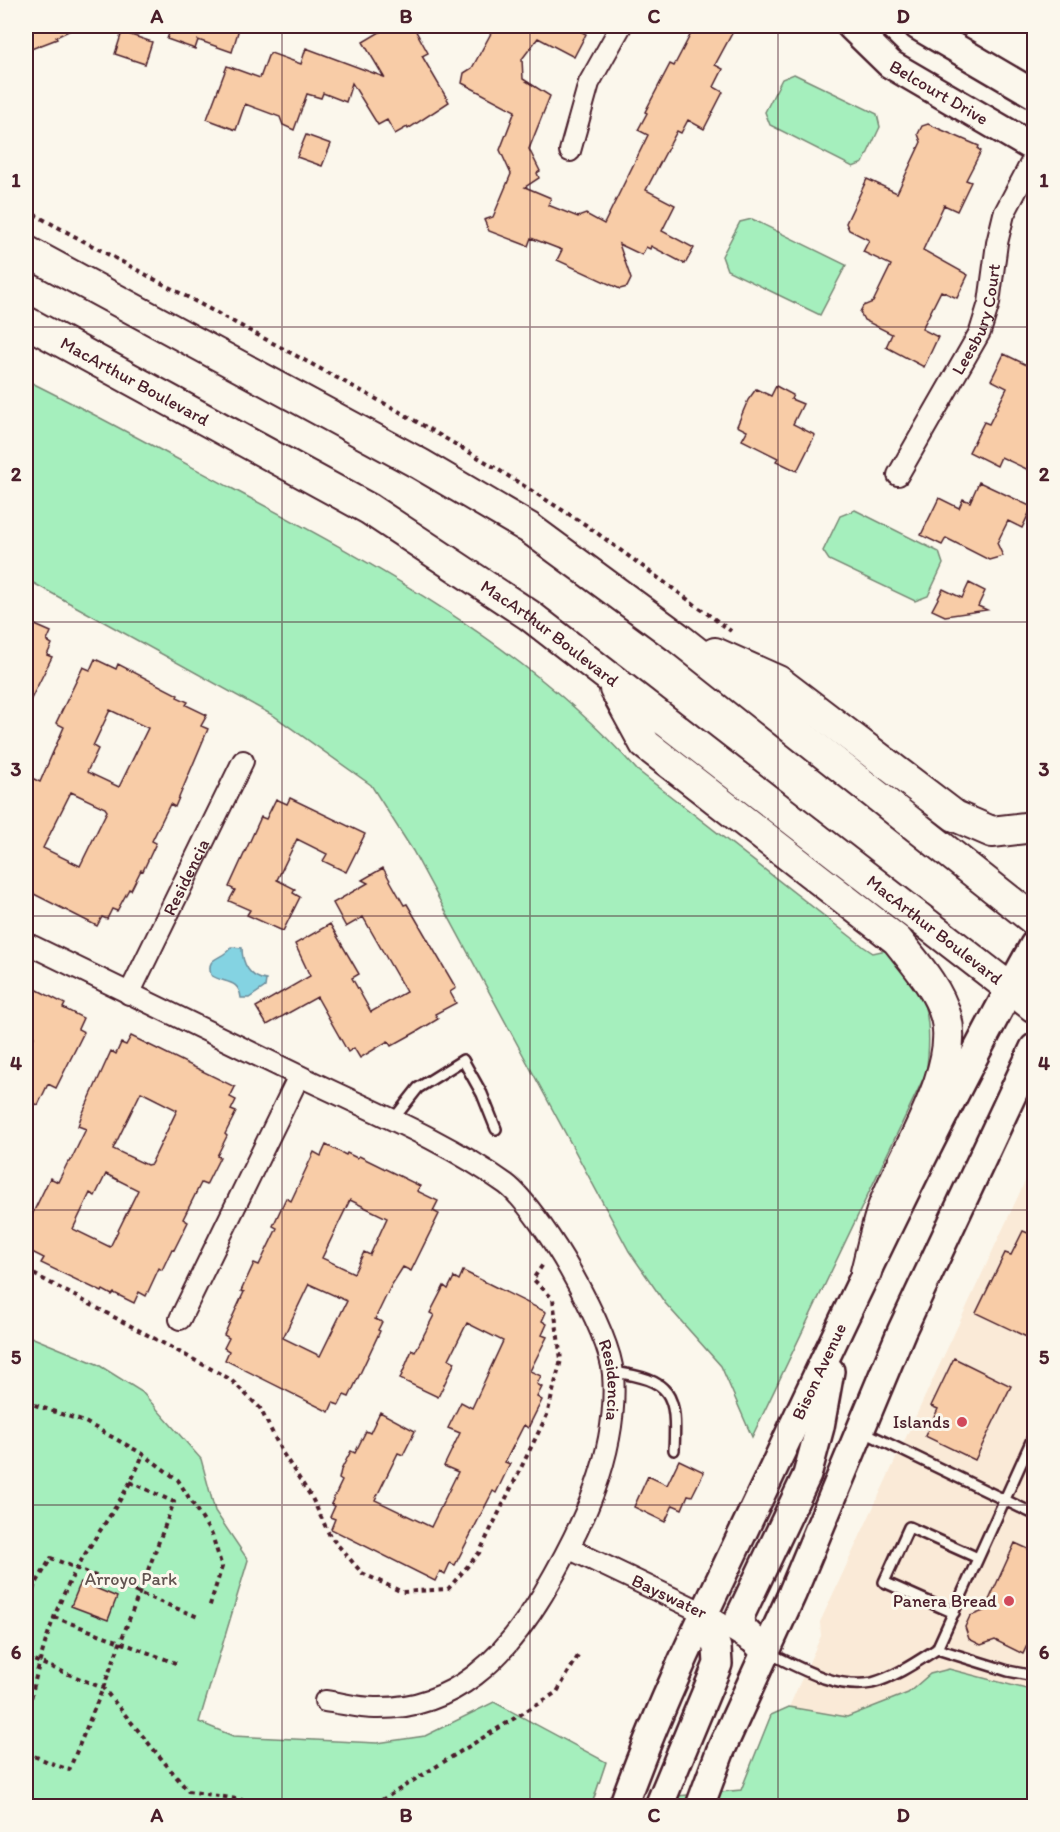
<svg xmlns="http://www.w3.org/2000/svg" width="1060" height="1832" viewBox="0 0 1060 1832" font-family="Itim,sans-serif">
	<style>
		.built { fill: #faead7 }
		.green { fill: #a5efbd; stroke: #788774; stroke-width: 1.5 }
		.water { fill: #84d3e2; stroke: #6d8b99; stroke-width: 1.5 }
		.building { fill: #f8cca7; stroke: #4a1f2b; stroke-width: 1.5; fill-rule: evenodd }
		.lines { fill: none; stroke-linecap: round; stroke-linejoin: round }
		.lane-casing { stroke: #4a1f2b; stroke-width: 14 }
		.street-casing { stroke: #4a1f2b; stroke-width: 24 }
		.secondary-casing { stroke: #4a1f2b; stroke-width: 32 }
		.primary-casing { stroke: #4a1f2b; stroke-width: 34 }
		.path { stroke: #4a1f2b; stroke-width: 4; stroke-dasharray: 4.5 4.5; stroke-linecap: butt }
		.lane { stroke: #fbf7ec; stroke-width: 9 }
		.street { stroke: #fbf7ec; stroke-width: 20 }
		.secondary { stroke: #fbf7ec; stroke-width: 27 }
		.primary { stroke: #fbf7ec; stroke-width: 30 }
		.grid { fill: none; stroke: #4a1f2b; stroke-width: 1.5; stroke-opacity: 0.55 }
		.poi-dot { fill: #d1495b; stroke: #fbf7ec; stroke-width: 2 }
		.labels { text-anchor: middle; stroke-width: 6; stroke-linejoin: round; paint-order: stroke }
		.street-label { font-size: 18px; fill: #4a1f2b; stroke: #fbf7ec }
		.poi-label { font-size: 18px; fill: #4a1f2b; stroke: #fbf7ec; text-anchor: end }
		.park-label { font-size: 18px; fill: #615350; stroke: #fbf7ec }
		.neatline { fill: none; stroke: #4a1f2b; stroke-width: 2 }
		.grid-label { font-size: 20px; text-anchor: middle; font-weight: bold; fill: #4a1f2b }
	</style>
	<rect width="100%" height="100%" fill="#fbf7ec"/>
	<filter id="ink" filterUnits="userSpaceOnUse"><feTurbulence type="fractalNoise" baseFrequency=".0167" numOctaves="2"/><feDisplacementMap in="SourceGraphic" scale="12" xChannelSelector="R" yChannelSelector="G"/><feConvolveMatrix kernelMatrix="1 2 1 2 8 2 1 2 1" color-interpolation-filters="sRGB"/></filter>
	<g filter="url(#ink)">
		<path class="built" d="M1034 1162V1691L949 1669 930 1674 908 1693 846 1717 789 1707 821 1636 820 1622Z"/>
		<path class="green" d="M794 74 877 114 880 127 863 163 853 167 770 125 765 112 782 79Z
			M752 219 846 265 820 315 727 270 722 256 740 222Z
			M28 381C97 415 164 452 233 489 376 565 528 647 637 770L864 947 873 953 886 950C927 988 934 1019 926 1073L752 1437 721 1366 665 1303 629 1251 413 851 371 785 274 716 26 579Z
			M855 510 939 552 943 564 928 596 915 601 829 560 823 551 840 516Z
			M26 1335 97 1364 142 1392 201 1459 215 1511 248 1560 199 1722 233 1736 377 1743 425 1736 494 1702 606 1762 592 1804 741 1790 771 1715 789 1707 847 1717 908 1693 930 1674 949 1669 1034 1691V1806H26Z"/>
		<path class="water" d="M231 947 242 948C242 964 250 978 266 980L265 987 249 998H241C239 978 223 984 211 975 205 955 224 960 231 947Z"/>
		<path class="building" d="M26 26H79L56 37 57 39 26 51Z
			M163 26H238V32L232 52 198 40 195 49 167 39 170 31 162 28Z
			M376 26H413L428 53 422 56 449 102 408 129 407 127 395 134 387 120 378 125 352 83 346 102 323 93 321 98 307 94 294 130 283 125 280 117 245 104 236 130 207 119 227 66 260 78 268 56 271 53 301 64 306 48 384 77 363 42 380 32Z
			M495 26H570L586 34 574 57 538 38 522 59 523 79 550 96 529 149 540 171 537 173 539 178 525 187 551 198 548 205 578 217 586 214 604 224 648 135 638 130 647 113 645 112 670 64 674 66 695 26H736L715 65 723 69 714 87 723 92 704 129 688 120 681 133 677 131 646 190 675 205 662 231 694 248 685 264 651 246 650 249 646 247 642 255 619 244 631 279 627 287 620 289 557 260 562 250 531 238 528 246 489 231 484 220 493 217 511 174 500 150 515 111 462 83 464 73 472 68Z
			M122 32 152 42 145 64 115 54Z
			M928 124 979 146 978 149 981 151 966 180 971 182 957 211 944 205 923 250 968 275 957 298 941 291 922 329 938 337 924 367 886 347 892 334 864 320 860 312 863 306 873 302 891 265 863 252 869 240 849 230 846 223 867 179 897 193 921 142 918 134 922 126Z
			M306 135 331 144 322 166 297 157Z
			M1004 354 1035 369V473L1001 457 997 466 969 452 984 422 989 424 1007 388 991 380Z
			M776 386 793 395 791 399 803 404 793 424 815 435 797 471 776 461 778 458 742 440 747 431 737 426 748 400 756 389 771 396Z
			M979 482 1032 507 1022 528 1008 521 997 543 1003 556 989 560 946 538 942 545 921 535 939 498 959 508 963 499 970 502Z
			M969 583 985 591 978 606 987 610 945 616 932 610 943 589 962 598Z
			M26 621 51 632 47 641 52 644 47 655 52 657 26 709Z
			M95 659 116 669 118 664 178 695 177 697 188 702 186 705 207 715 201 726 208 729 175 807 170 804 152 841 156 843 143 871 141 870 131 890 129 889 117 911 112 909 107 919 102 917 97 926 26 890V790L32 778 40 782 64 727 56 723 83 667 90 670ZM110 710 148 728 119 787 87 772 98 749 93 746ZM71 792 105 808 107 811 80 866 43 848Z
			M290 798 365 834 346 872 323 861 327 854 297 839 277 880 295 889 293 893 300 897 283 931 247 915 250 910 229 901 235 890 229 887 261 817 266 819 276 799 287 804Z
			M383 868 404 905 407 904 456 988 450 992 456 1003 435 1014 438 1019 418 1031 391 1046 388 1041 360 1058 354 1048 348 1052 317 997 267 1025 256 1007 310 976 295 944 330 924 359 974 352 978 371 1012 406 992 363 917 346 927 333 903 368 883 362 880Z
			M26 984 65 1004 63 1008 83 1018 78 1029 84 1032 56 1088 48 1084 38 1105 26 1100V1054L34 1037 26 1033Z
			M131 1036 235 1087 230 1097 236 1100 231 1110 236 1112 225 1134 227 1136 217 1156 220 1157 206 1185 201 1183 183 1219 188 1222 174 1250 172 1249 162 1270 159 1268 146 1296 139 1292 134 1303 114 1293 112 1295 103 1290 102 1292 41 1263 44 1258 26 1249V1227L50 1178 58 1182 68 1162H70L86 1129 78 1126 81 1117 111 1051 116 1054 121 1043 126 1045ZM141 1092 177 1110 151 1164 147 1165 113 1149ZM106 1174 138 1190 110 1247 73 1229 90 1193 95 1196Z
			M326 1145 346 1155 347 1153 357 1158 359 1156 420 1186 417 1191 438 1201 433 1211 439 1214 411 1271 403 1267 391 1286 375 1319 382 1322 378 1330 380 1331 349 1397 344 1395 339 1405 333 1403 329 1412 225 1360 229 1351 224 1348 229 1338 224 1335 244 1292 241 1291 254 1263 259 1265 277 1228 273 1226 286 1198 291 1201 314 1152 321 1156ZM350 1200 387 1218 370 1255 364 1252 354 1273 322 1258ZM309 1284 347 1301 320 1356 283 1338Z
			M1023 1231 1035 1236V1341L976 1313 1005 1253 1011 1255Z
			M463 1271 546 1312 542 1321 547 1324 542 1335 547 1337 530 1371 541 1376 537 1384 542 1387 537 1397 542 1400 528 1428 524 1425 505 1462 510 1464 496 1493 493 1491 455 1565 450 1563 445 1574 440 1571 435 1581 331 1529 335 1519 330 1517 335 1506 331 1504 342 1481 339 1479 341 1470 351 1451 355 1453 366 1431 370 1433 380 1412 415 1431 403 1455 398 1453 375 1500 431 1527 458 1472 444 1466 460 1433 448 1428 461 1402 472 1408 503 1341 467 1323 449 1359 455 1362 438 1397 400 1379 412 1350 415 1352 434 1315 430 1313 444 1286 448 1289 454 1277 459 1280Z
			M954 1358 1011 1386 975 1460 925 1436 938 1409 931 1406Z
			M679 1460 704 1472 692 1496 688 1495 682 1509 673 1505 665 1522 634 1507 648 1476 667 1485Z
			M1015 1543 1035 1552V1628L1023 1654 995 1640 981 1645 969 1639 965 1627 970 1616 984 1611Z
			M81 1582 117 1597 108 1620 71 1606Z"/>
		<g class="lines">
			<g class="lane-casing">
				<path id="lane" d="M392 1121 418 1088 463 1060 482 1094 496 1129
					M613 1372C672 1380 677 1393 674 1450
					M862 1431 1034 1514
					M954 1613 884 1582 909 1527 978 1558
					M937 1649 1034 1435
					M767 1652C798 1667 836 1690 872 1683 895 1677 918 1661 937 1649L1008 1671 1034 1676"/>
			</g>
			<g class="street-casing">
				<g id="street">
					<path d="M570 151 589 83 621 26"/>
					<path id="s1" d="M898 475 980 332 989 303 997 243 1004 214 1034 157"/>
					<path id="s2" d="M26 943C118 988 211 1033 304 1078 372 1111 445 1140 506 1184 525 1198 558 1248 570 1270 584 1295 611 1346 613 1374 619 1453 582 1528 543 1594 505 1657 455 1710 375 1708 359 1708 341 1703 325 1701"/>
					<path id="s3" d="M129 994 243 761"/>
					<path d="M180 1319 299 1076"/>
					<path id="s4" d="M570 1549 704 1613 749 1641"/>
				</g>
			</g>
			<g class="secondary-casing">
				<g id="secondary">
					<path id="s5" d="M851 26 890 64 1034 148"/>
					<path d="M918 26 1034 94"/>
					<path d="M765 1651 741 1627 740 1616 807 1475 820 1427 830 1371"/>
					<path id="s6" d="M623 1806C665 1689 722 1577 775 1465 857 1290 940 1114 1034 945"/>
					<path d="M659 1806 718 1664 717 1648 704 1613"/>
					<path d="M700 1806 720 1752 792 1594 902 1330 1034 1048"/>
				</g>
			</g>
			<g class="primary-casing">
				<g id="primary">
					<path d="M26 251 420 464 529 528 677 637 1034 920"/>
					<path id="s7" d="M26 322 369 509 529 615 1034 1007"/>
					<path d="M715 653 778 681 955 816 992 832 1034 827"/>
					<path d="M615 689 645 744 897 940C915 963 938 988 946 1017 961 1073 898 1161 881 1214 875 1233 871 1253 866 1272"/>
				</g>
			</g>
			<path class="path" d="M26 210 393 408 486 462 586 525 731 631
				M26 1270 230 1379 260 1408 282 1452 312 1498 330 1536 362 1573 402 1592 448 1589 479 1553 547 1415 561 1360 553 1299 533 1279 544 1263
				M26 1402 85 1422 143 1454 178 1480 212 1535 222 1567 209 1608
				M26 1616 34 1587 51 1558 198 1617
				M54 1617 178 1664
				M26 1657 103 1688 188 1791 278 1806
				M26 1724C36 1670 49 1618 77 1568 98 1530 128 1495 143 1454
				M26 1753 69 1770 103 1688 174 1502 130 1482
				M353 1806 377 1803
				M379 1806 377 1803 557 1692 578 1656"/>
			<use href="#lane" class="lane"/>
			<use href="#street" class="street"/>
			<use href="#secondary" class="secondary"/>
			<use href="#primary" class="primary"/>
		</g>
	</g>
	<path class="grid" d="M282 26V1806M530 26V1806M778 26V1806M26 327H1034M26 622H1034M26 916H1034M26 1210H1034M26 1505H1034"/>
	<g class="poi-dot">
		<circle cx="962" cy="1422" r="6"/>
		<circle cx="1009" cy="1601" r="6"/>
	</g>
	<g class="labels">
		<g class="street-label">
			<text dy="6" stroke="none"><textPath href="#s5" startOffset="111">Belcourt Drive</textPath></text>
			<text dy="6" stroke="none"><textPath href="#s1" startOffset="176">Leesbury Court</textPath></text>
			<text dy="6" stroke="none"><textPath href="#s7" startOffset="124">MacArthur Boulevard</textPath></text>
			<text dy="6" stroke="none"><textPath href="#s7" startOffset="610">MacArthur Boulevard</textPath></text>
			<text dy="6" stroke="none"><textPath href="#s3" startOffset="130">Residencia</textPath></text>
			<text dy="6" stroke="none"><textPath href="#s7" startOffset="1096">MacArthur Boulevard</textPath></text>
			<text dy="6" stroke="none"><textPath href="#s6" startOffset="477">Bison Avenue</textPath></text>
			<text dy="6" stroke="none"><textPath href="#s2" startOffset="764">Residencia</textPath></text>
			<text dy="6" stroke="none"><textPath href="#s4" startOffset="110">Bayswater</textPath></text>
		</g>
		<g class="poi-label">
			<text x="950" y="1428">Islands</text>
			<text x="997" y="1607">Panera Bread</text>
		</g>
		<g class="park-label">
			<text x="131" y="1585">Arroyo Park</text>
		</g>
	</g>
	<rect width="1060" height="1832" fill="none" stroke="#fbf7ec" stroke-width="66"/>
	<rect x="33" y="33" width="994" height="1766" class="neatline"/>
	<g class="grid-label">
		<text x="157" y="23">A</text>
		<text x="406" y="23">B</text>
		<text x="654" y="23">C</text>
		<text x="903" y="23">D</text>
		<text x="16" y="187">1</text>
		<text x="1044" y="187">1</text>
		<text x="16" y="481">2</text>
		<text x="1044" y="481">2</text>
		<text x="16" y="776">3</text>
		<text x="1044" y="776">3</text>
		<text x="16" y="1070">4</text>
		<text x="1044" y="1070">4</text>
		<text x="16" y="1364">5</text>
		<text x="1044" y="1364">5</text>
		<text x="16" y="1659">6</text>
		<text x="1044" y="1659">6</text>
		<text x="157" y="1822">A</text>
		<text x="406" y="1822">B</text>
		<text x="654" y="1822">C</text>
		<text x="903" y="1822">D</text>
	</g>
</svg>
